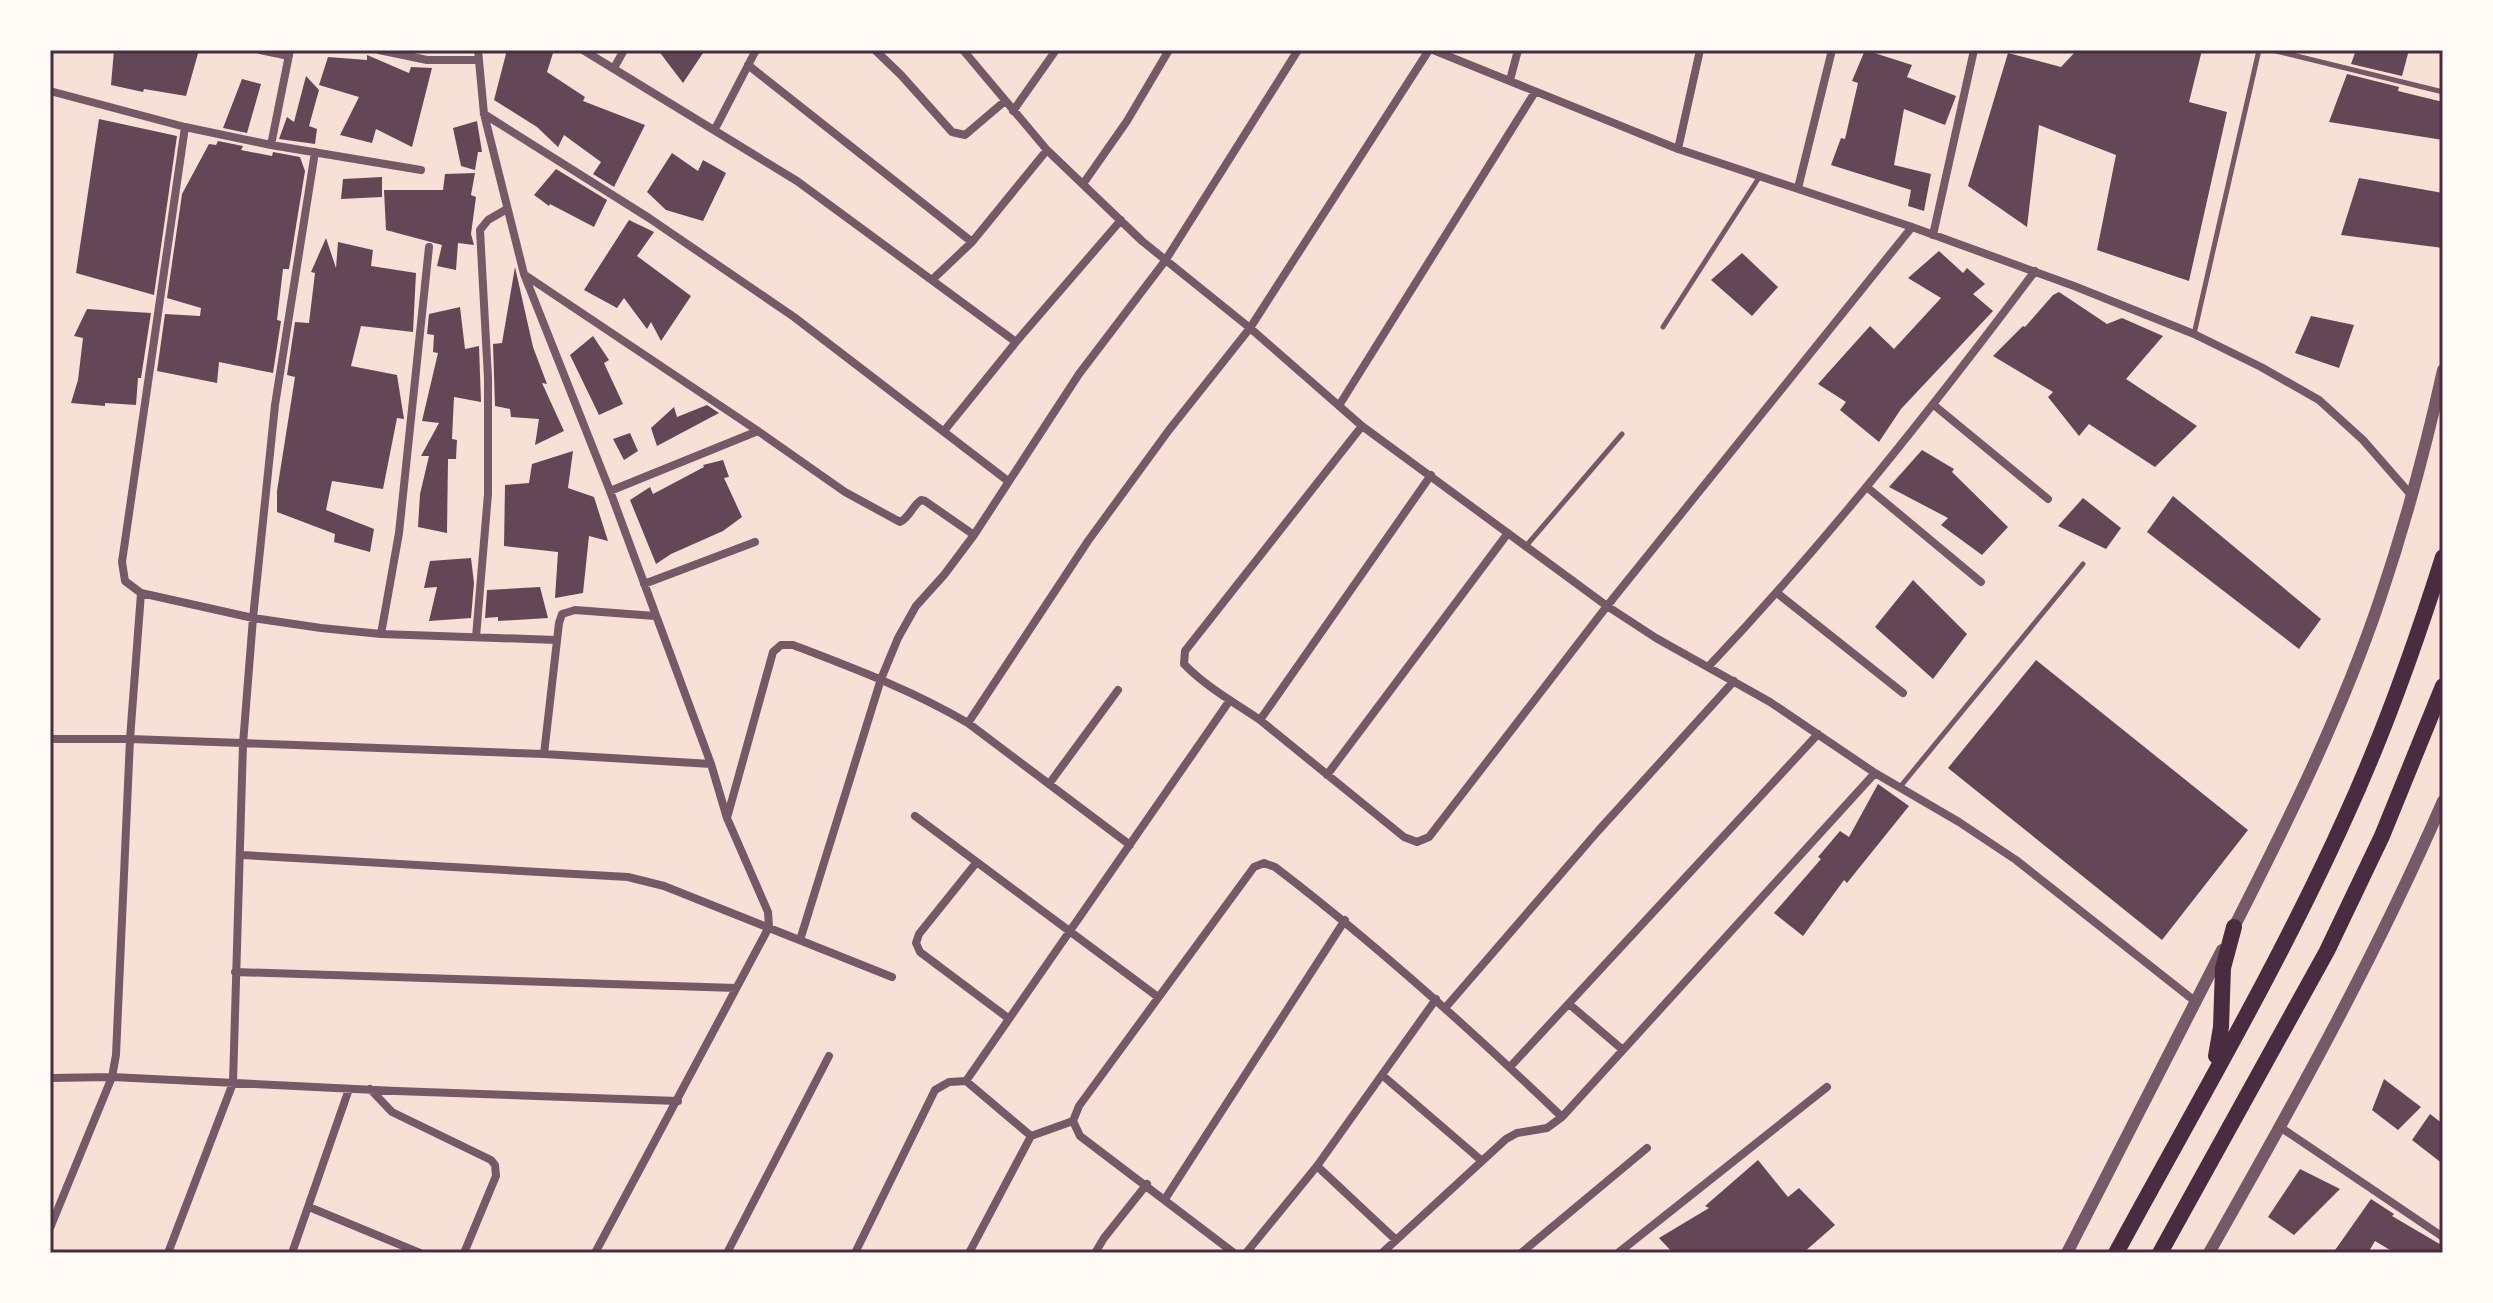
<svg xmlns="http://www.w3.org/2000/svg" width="2493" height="1303" viewBox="0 0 2493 1303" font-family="'Fira Sans Condensed',sans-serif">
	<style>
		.building { fill: #644757 }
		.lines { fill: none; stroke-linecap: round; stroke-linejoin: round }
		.service { stroke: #755966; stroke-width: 5 }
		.minor { stroke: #755966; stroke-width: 8 }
		.tertiary { stroke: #755966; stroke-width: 12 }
		.trunk { stroke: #4a2c40; stroke-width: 16 }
		.neatline { fill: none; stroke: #4a2c40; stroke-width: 3 }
	</style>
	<rect width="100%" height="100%" fill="#f7e1d7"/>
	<path class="building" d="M114 50H199L186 96 144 89 143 92 111 85Z
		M507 50H554L547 72 585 97 583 101 645 125 614 187 593 174 601 162 564 135 558 147 537 127 494 100Z
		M658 50H705L683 83Z
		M1865 50 1912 65 1907 77 1956 96 1945 125 1904 109 1894 165 1931 174 1924 211 1908 206 1911 190 1831 165 1841 138 1845 139 1858 83 1852 81Z
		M2077 50H2202L2189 102 2227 112 2189 281 2097 250 2116 155 2039 125 2027 227 1968 186 2008 53 2061 67Z
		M2356 50H2409L2402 76 2351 64Z
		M367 55 409 73 411 67 432 68 412 147 376 129 372 143 340 135 359 97 319 85 328 57 367 60Z
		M2347 74 2399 87 2398 91 2443 102V140L2329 122Z
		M306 76 319 90 309 126 317 129 315 144 279 139 287 117 294 122Z
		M242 79 261 84 247 133 223 128Z
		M99 119 177 136 154 295 76 273Z
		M477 121 482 152H478L475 170 461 166 453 128Z
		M218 141 243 146 241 150 272 156 273 152 300 157 305 171 289 269H283L277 320 281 321 273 373 219 362 217 383 157 371 165 314 200 316 201 308 167 298 182 194 209 144 216 145Z
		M672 153 698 171 703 160 726 173 703 221 666 210 647 192Z
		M556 169 607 200 594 227 550 204 549 206 534 195Z
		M475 173 471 195 476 197 471 234 474 245 458 243 456 270 437 266 442 245 386 230 384 190H443L445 174Z
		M382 177V197L341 199 343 179Z
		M2359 178 2443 193V248L2341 235Z
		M629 220 654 232 637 256 691 296 661 341 651 322 647 329 624 298 617 308 584 290Z
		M326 238 336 268 338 242 373 250 371 266 416 273 413 332 361 326 351 366 397 375 404 419 397 418 383 489 332 481 326 510 374 529 370 552 334 542 335 534 277 512V491L295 377 287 375 295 322 309 323 315 273 311 272Z
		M1939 251 1963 273 1967 268 1985 284 1973 294 1993 311 1901 409 1879 442 1840 410 1846 402 1818 384 1870 326 1894 349 1917 324 1941 298 1908 278Z
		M1742 253 1778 287 1752 316 1711 280Z
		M515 267 533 347 547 384 542 383 564 431 535 445 539 419 511 417 510 409 495 406 493 344 502 343Z
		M2059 292 2107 324 2122 318 2163 336 2126 379 2197 426 2155 467 2089 424 2079 436 2048 397 2053 392 1993 356 2023 326 2025 327 2053 295Z
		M460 307 465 349 479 346 481 402 454 397 452 439 457 440 456 459H448L447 533 418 527 420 494 429 456H421L439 423 422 421 438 353 433 352 434 335 427 334 429 314Z
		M87 309 151 313 141 378H138L136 405 105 403V406L71 403 78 380 83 338 74 336Z
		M2311 316 2354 325 2339 368 2295 353Z
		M593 336 609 360 604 363 623 404 599 415 570 355Z
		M707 405 719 413 657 446 651 428 674 407 677 417Z
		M630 433 638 451 624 460 613 439Z
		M1922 450 1954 469 1952 472 2008 527 1982 555 1941 525 1948 518 1889 487Z
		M573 451 568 488 594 497 608 541 589 536 583 593 555 598 558 552 504 546 505 485 529 483 532 464Z
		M723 460 729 477 724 478 742 517 723 531 671 554 656 564 630 500 650 487 653 494 704 467 703 465Z
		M2173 496 2321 619 2299 649 2147 532Z
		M2083 498 2121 528 2106 549 2058 526Z
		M471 558 474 583 471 618 429 621 437 587 424 588 430 561Z
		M1913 580 1967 634 1933 679 1875 627Z
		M540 587 548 618 498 621V617L485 618 487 590Z
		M2036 660 2248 830 2162 940 1948 768Z
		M1878 784 1909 806 1847 883 1844 880 1803 936 1774 913 1821 859 1818 857 1840 831 1849 837Z
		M2384 1079 2421 1107 2398 1130 2372 1110Z
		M2430 1114 2443 1124V1164L2412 1140Z
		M1758 1160 1788 1197 1799 1188 1835 1225 1803 1253H1673L1659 1238 1709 1208 1705 1206Z
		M2300 1169 2340 1189 2294 1235 2268 1217Z
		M2371 1199 2394 1214 2392 1216 2443 1246V1253H2395L2375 1241 2368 1253H2333Z"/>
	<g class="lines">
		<path class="service" d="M2272 50 2443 92
			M1663 327 1760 176
			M2194 334 2259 50
			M1526 546 1622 434
			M1900 787 2083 564"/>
		<path class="minor" d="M260 50 289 56
			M379 50 427 60H477
			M478 50 484 114 524 274 610 491 711 764 727 818 768 912 769 927 595 1253
			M583 50 797 181 1016 342 1121 220
			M875 50 901 75 952 132 965 135 1005 101
			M963 50 1047 150 1142 241 1250 328 1362 426 1607 606 1656 638 1770 702 1875 773 1959 822 2016 860 2196 1002
			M1433 50 1678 149 1912 227 2074 286 2194 334 2261 367 2319 400 2363 440 2412 496
			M748 65 972 242
			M614 68 624 50
			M1510 80 1518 50
			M50 91 185 127 271 145 421 170
			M1013 111 1056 50
			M484 114 649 218 794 317 1008 481
			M185 127 122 562 125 581 141 593 253 618 321 628 381 634 557 640
			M715 129 756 50
			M271 145 290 50
			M1678 149 1700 50
			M1083 184 1127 121 1169 50
			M1798 188 1832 50
			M1933 235 1974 50
			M525 275 758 431 845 492 900 522C910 517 912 506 921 500L925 501 974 535
			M933 279 972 242 1047 150
			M1340 404 1535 92
			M1935 406 2048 499
			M1362 426 1185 651 1184 664C1205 686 1235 703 1260 720L1431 475
			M944 431 1016 342
			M1868 488 1981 582
			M610 491 758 431
			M644 584 755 542
			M1777 593 1903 693
			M381 634 399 533 429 247
			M476 637 488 494V378L480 230 488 220 507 209
			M1708 667C1827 541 1931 410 2035 271
			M1260 720 1404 837 1417 842 1429 837 1607 606 1912 227
			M968 723 1130 845
			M50 739H130L544 754 711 764
			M544 754 559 623 562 614 575 610 655 616
			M1327 775 1508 533
			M1049 784 1118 690
			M915 816 1158 997
			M727 818 773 652 781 645H793C853 668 912 690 968 723L1088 541 1169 430 1250 328 1429 50
			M241 855 628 877 664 886 892 977
			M976 863 919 934 916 943 920 952 1008 1018
			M800 940 881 679 898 638 916 606 944 575 974 535 1079 374 1165 261 1298 50
			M235 972 736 988
			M1569 1004 1623 1050
			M1446 1007 1598 831 1734 681
			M1510 1067 1818 734
			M1382 1075 1482 1161
			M50 1078 112 1077 396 1091 678 1101
			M966 1081 1230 700
			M370 1089 392 1112 491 1160 495 1165 496 1176 464 1253
			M2280 1127 2443 1237
			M1317 1166 1396 1240
			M1165 1199 1345 920
			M309 1207 420 1253
			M50 1228 112 1077 116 1055 130 739 141 593
			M168 1253 233 1083 243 744 253 618 275 405 315 152
			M292 1253 349 1089
			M727 1253 829 1056
			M855 1253 935 1090 949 1082 966 1081 1031 1136
			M969 1253 1031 1136 1073 1121
			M1095 1253 1104 1238 1147 1184
			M1234 1253 1080 1136 1073 1121 1079 1106 1254 867 1264 863 1275 867C1376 944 1470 1029 1562 1117
			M1246 1253 1317 1166 1436 999
			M1382 1253 1506 1139 1517 1133 1547 1128 1562 1117 1875 773
			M1521 1253 1647 1148
			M1618 1253 1827 1087"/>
		<path class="tertiary" d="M2231 933C2286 825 2341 715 2380 599 2405 525 2426 447 2443 370
			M2067 1253 2222 950
			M2209 1253C2293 1105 2376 956 2443 801"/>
		<path class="trunk" d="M2216 1056 2221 1027 2223 968 2234 927
			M2116 1253C2194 1109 2278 967 2345 818 2384 733 2415 646 2443 557
			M2160 1253 2327 951 2382 836 2443 686"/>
	</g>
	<rect width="2493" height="1303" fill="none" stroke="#fffaf5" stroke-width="104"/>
	<rect x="52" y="52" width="2389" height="1199" class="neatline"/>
</svg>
